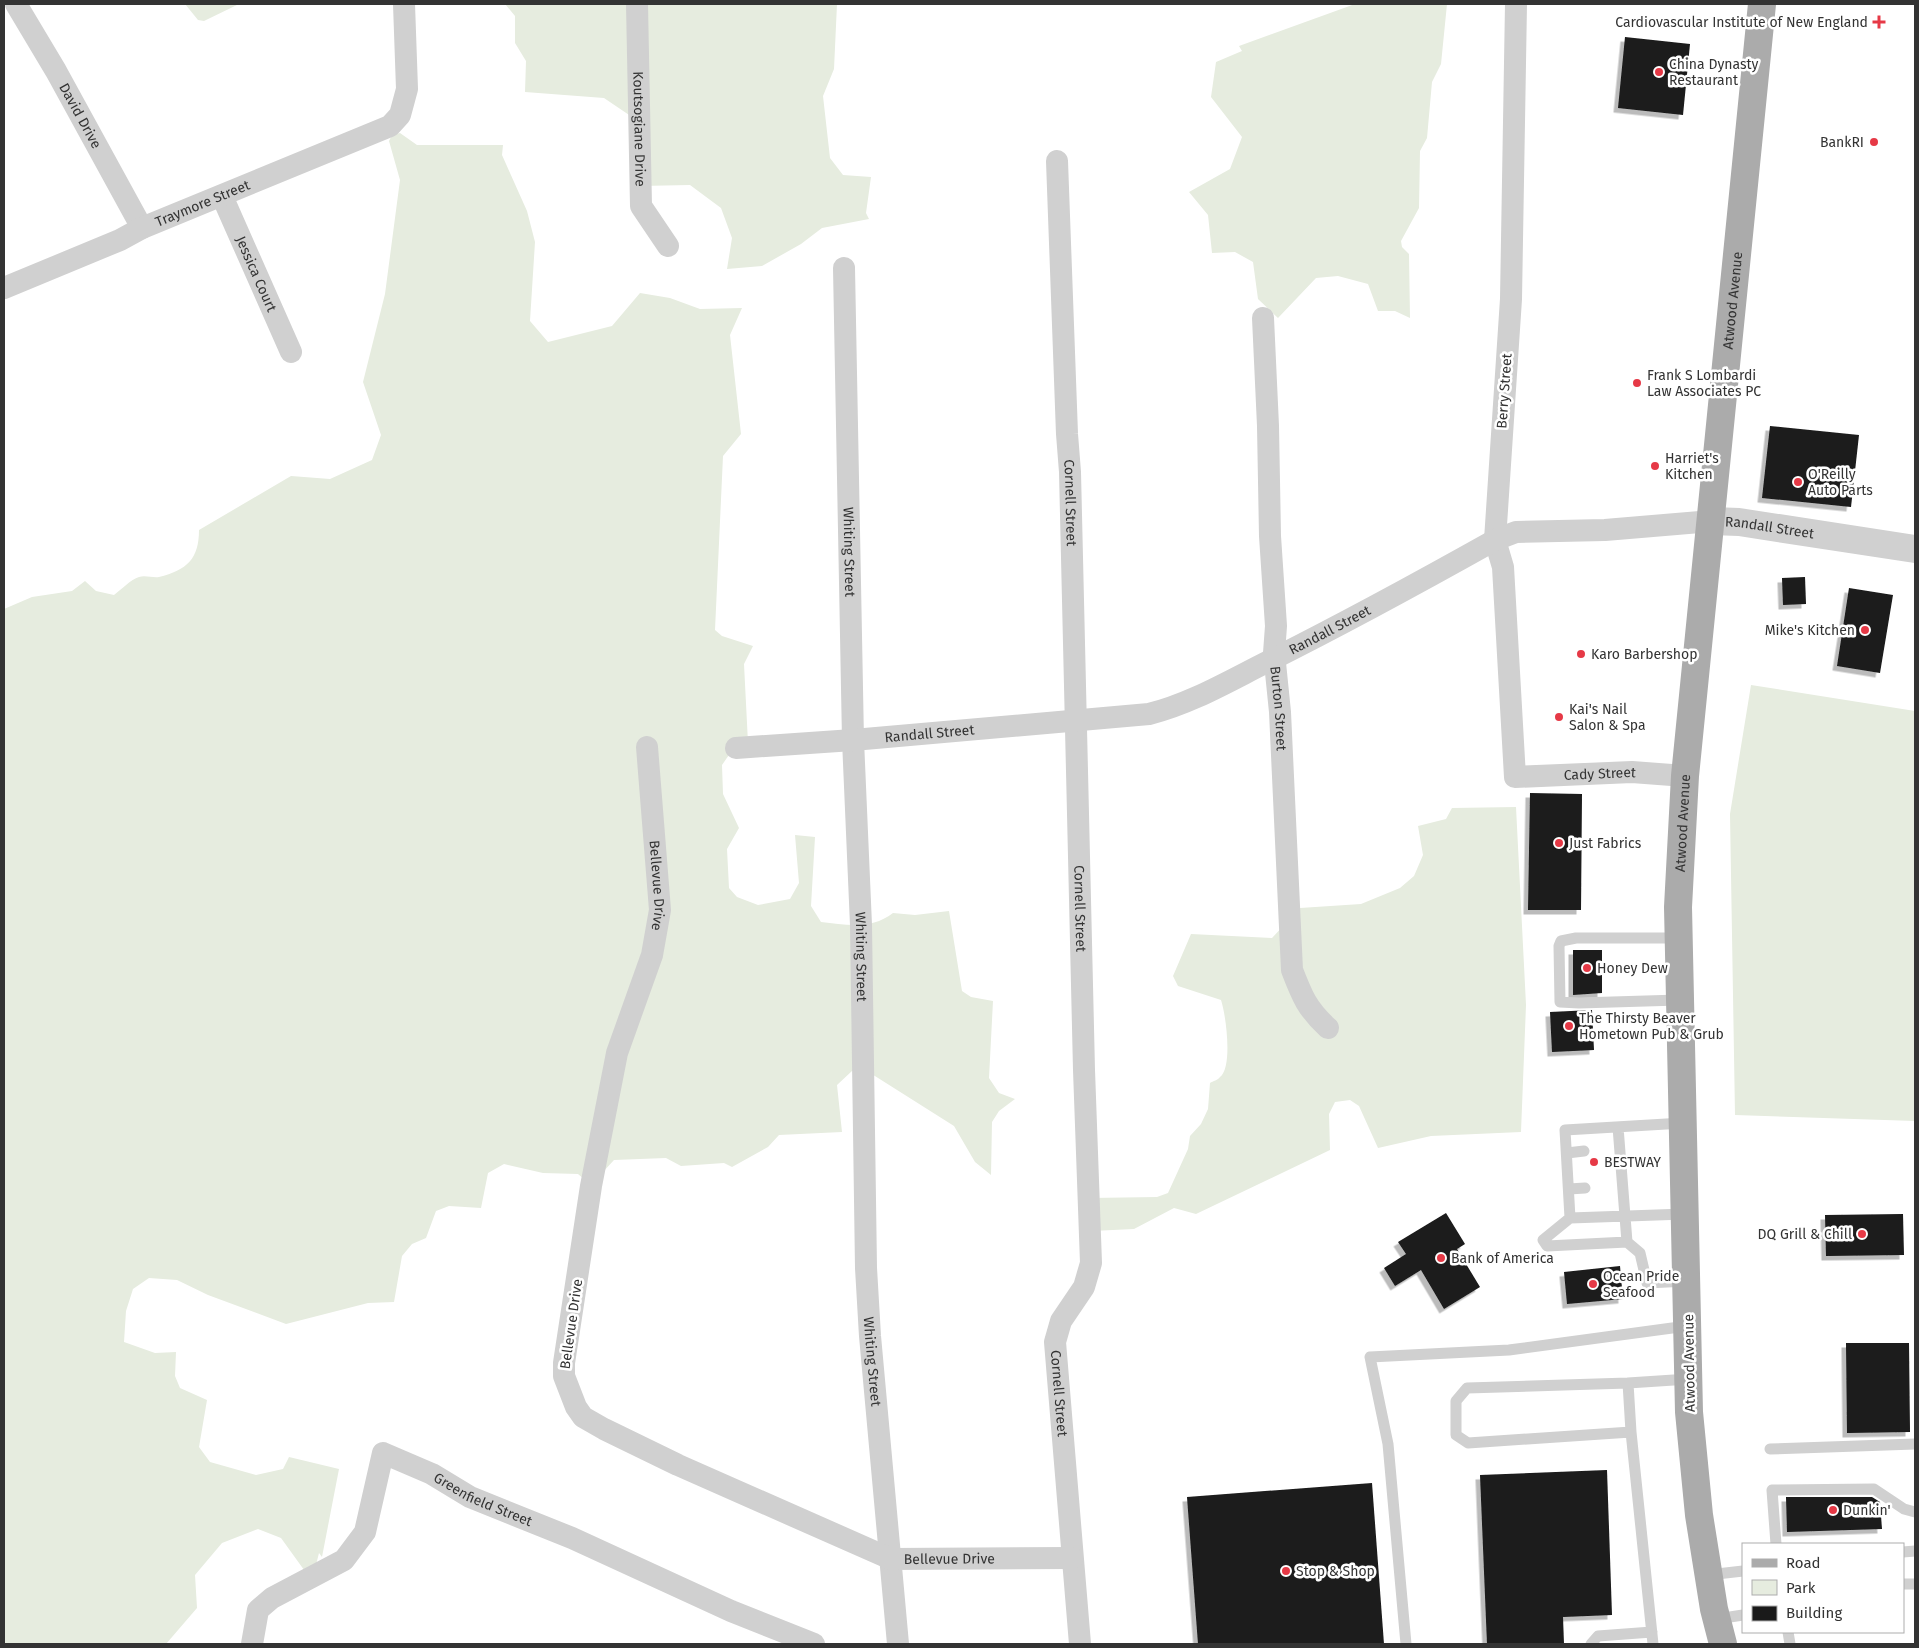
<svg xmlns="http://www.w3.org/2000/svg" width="1919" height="1648" viewBox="0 0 1919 1648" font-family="'Fira Sans',sans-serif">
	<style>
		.green { fill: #e6ecdf }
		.building { fill: #1a1a1a; filter: url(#shadow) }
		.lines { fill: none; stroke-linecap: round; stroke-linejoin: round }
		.service { stroke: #d0d0d0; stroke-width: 11 }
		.minor { stroke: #d0d0d0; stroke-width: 22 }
		.tertiary { stroke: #d0d0d0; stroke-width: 28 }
		.primary { stroke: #ababab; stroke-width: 28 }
		.poi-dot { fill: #e63946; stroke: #fff; stroke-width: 2 }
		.labels { text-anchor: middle; stroke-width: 5; stroke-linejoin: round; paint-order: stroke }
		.poi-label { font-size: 14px; fill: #333; stroke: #fff; text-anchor: start }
		.street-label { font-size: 14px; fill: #333; stroke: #fff }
	</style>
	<defs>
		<filter id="shadow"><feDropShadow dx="-4.5" dy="4.5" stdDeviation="0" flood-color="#0004"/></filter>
	</defs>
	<rect width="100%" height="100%" fill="#fff"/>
	<path class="green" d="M185 4H239L204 21 198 20Z
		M505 4H837L834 69 823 96 830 158 843 175 871 177 866 213 869 219 822 228 801 244 762 266 727 269 732 238 721 208 690 185 640 186 638 121 604 98 525 92 526 61 515 43V16Z
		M1355 4H1447L1441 64 1432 82 1427 138 1420 151 1419 208 1401 241 1402 247 1409 254 1410 318 1395 311H1378L1368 284 1338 276 1316 278 1278 318 1258 299 1253 262 1235 252 1212 253 1208 215 1189 192 1230 169 1242 137 1211 97 1216 62 1242 51 1239 46Z
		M400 133 417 145H503L502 155 527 211 535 242 530 321 548 342 612 326 640 293 670 298 700 309 742 308 730 335 741 434 723 456 715 630 722 636 753 646 744 664 748 743 731 752 722 765 723 794 739 828 727 849 729 888 737 897 758 905 790 899 799 883 795 835 815 837 811 906 821 922C847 925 871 930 893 913L915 915 949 911 962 991 971 997 993 1001 989 1078 999 1093 1015 1099 999 1111 992 1122 991 1175 975 1162 954 1126 867 1071H852L837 1085 842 1132 779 1135 768 1147 732 1167 724 1163 681 1166 666 1158 614 1160 591 1185 578 1174 543 1173 504 1164 488 1173 481 1208 449 1206 436 1211 426 1238 412 1244 402 1256 394 1302 368 1303 286 1324 208 1295 177 1280 149 1278 133 1289 126 1311 124 1342 155 1353 176 1352 175 1376 180 1388 207 1400 199 1447 210 1462 256 1475 283 1469 289 1457 339 1469 322 1557 319 1553 312 1581 281 1538 258 1529 222 1543 195 1575 197 1608 166 1644H4V609L32 597 72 591 85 581 96 591 114 595C121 590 131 579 139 577 145 575 153 578 159 577 187 570 199 559 199 530L291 476 330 479 372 460 381 435 363 382 385 294 400 180 389 141 392 135Z
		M1751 685 1915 711V1121L1735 1115 1730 814Z
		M1516 807 1526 1005 1521 1132 1431 1136 1378 1148 1359 1106 1350 1100 1335 1102 1329 1114 1330 1150 1196 1214 1174 1208 1134 1229 1092 1231 1090 1198 1157 1197 1168 1193 1188 1149 1190 1136 1201 1124 1208 1109 1210 1083C1213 1081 1218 1080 1220 1077 1233 1067 1226 1015 1221 1000L1178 986 1173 976 1191 934 1272 938 1300 908 1361 904 1400 888 1414 876 1423 855 1418 826 1446 819 1452 808Z"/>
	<path class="building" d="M1625 37 1690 44 1683 115 1618 108Z
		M1770 426 1859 435 1851 507 1762 498Z
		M1805 577 1806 604 1783 605 1782 578Z
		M1849 588 1893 595 1880 673 1837 666Z
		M1530 793 1582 794 1581 910H1528Z
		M1573 950H1602V993L1573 995Z
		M1592 1010 1594 1050 1552 1052 1550 1012Z
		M1446 1213 1465 1244 1457 1249 1480 1287 1444 1309 1421 1270 1395 1286 1384 1268 1406 1254 1398 1242Z
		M1903 1214 1904 1255 1826 1256 1825 1215Z
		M1620 1266 1623 1299 1567 1304 1564 1272Z
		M1846 1343H1909L1910 1432 1847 1433Z
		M1607 1470 1612 1615 1563 1617 1564 1644H1487L1480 1475Z
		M1372 1483 1384 1644H1198L1187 1497Z
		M1786 1497H1872L1880 1502 1882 1529 1787 1532Z"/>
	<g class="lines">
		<path class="service" d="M1678 938H1576L1561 941 1559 946 1560 1002 1579 1003 1679 1000
			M1683 1123 1565 1130 1570 1218 1685 1214
			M1618 1127 1627 1242 1640 1253 1647 1283 1687 1281
			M1567 1153 1584 1151
			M1569 1189 1585 1188
			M1570 1218 1543 1240 1547 1246 1627 1242
			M1628 1383 1689 1379
			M1631 1432 1468 1443 1456 1435V1401L1467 1388 1628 1383 1631 1432 1653 1644
			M1770 1449 1915 1444
			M1776 1544 1772 1490 1874 1489 1904 1509 1915 1512
			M1903 1552 1915 1551
			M1708 1575 1743 1571
			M1903 1584H1915
			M1717 1619 1743 1615
			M1788 1632 1790 1644
			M1406 1644 1388 1444 1370 1357 1509 1350 1687 1326
			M1591 1644 1598 1636 1652 1632"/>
		<g class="minor">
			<path id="s1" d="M16 4 56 71 142 228"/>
			<path id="s2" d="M637 4 641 206 668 246"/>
			<path id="s3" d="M1516 4 1511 299 1495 540 1503 567 1515 777 1632 772 1685 776"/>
			<path id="s4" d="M1057 161 1067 434 1070 472 1084 1070 1091 1263 1084 1287 1061 1321 1055 1342 1080 1644"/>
			<path id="s5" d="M222 196 291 352"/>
			<path id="s6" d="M844 268 853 740 861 925 866 1268 870 1336 898 1644"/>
			<path id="s7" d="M4 288 120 240 142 228 390 126 400 115 407 89 404 4"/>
			<path id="s8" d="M1263 318 1268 426 1270 536 1276 626 1274 653 1280 712 1292 970C1302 996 1307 1009 1328 1028"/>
			<path id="s9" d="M647 747 660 910 652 955 617 1053 591 1186 564 1363V1376L576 1407 583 1417 604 1429 678 1465 891 1559 1072 1558"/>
			<path id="s10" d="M736 748 853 740 1149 714C1190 704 1229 681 1267 662 1345 623 1420 582 1495 540L1516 532 1605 530 1712 521"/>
			<path id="s11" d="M252 1644 258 1610 272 1598 344 1560 365 1532 383 1453 432 1474 470 1497 572 1538 731 1611 814 1644"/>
		</g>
		<path class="tertiary" id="s12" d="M1712 521 1739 522 1915 549"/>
		<path class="primary" id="s13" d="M1723 1644 1714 1609 1699 1515 1689 1412 1678 907 1685 776 1762 4"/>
	</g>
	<g class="poi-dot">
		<path d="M1876.5 14.5h5v5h5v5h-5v5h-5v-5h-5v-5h5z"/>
		<circle cx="1659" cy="72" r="5"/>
		<circle cx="1874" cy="142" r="5"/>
		<circle cx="1637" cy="383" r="5"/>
		<circle cx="1655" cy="466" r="5"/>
		<circle cx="1798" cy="482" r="5"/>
		<circle cx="1865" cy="630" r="5"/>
		<circle cx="1581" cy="654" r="5"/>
		<circle cx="1559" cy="717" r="5"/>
		<circle cx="1559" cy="843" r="5"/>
		<circle cx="1587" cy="968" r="5"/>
		<circle cx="1569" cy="1026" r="5"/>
		<circle cx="1594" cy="1162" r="5"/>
		<circle cx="1862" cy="1234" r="5"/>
		<circle cx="1441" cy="1258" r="5"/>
		<circle cx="1593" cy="1284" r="5"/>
		<circle cx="1833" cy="1510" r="5"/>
		<circle cx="1286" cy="1571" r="5"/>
	</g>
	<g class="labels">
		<g class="poi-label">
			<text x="1868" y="27" text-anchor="end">Cardiovascular Institute of New England</text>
			<text x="1669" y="69">China Dynasty<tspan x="1669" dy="16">Restaurant</tspan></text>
			<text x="1864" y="147" text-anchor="end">BankRI</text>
			<text x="1647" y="380">Frank S Lombardi<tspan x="1647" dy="16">Law Associates PC</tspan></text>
			<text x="1665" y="463">Harriet's<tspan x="1665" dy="16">Kitchen</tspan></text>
			<text x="1808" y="479">O'Reilly<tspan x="1808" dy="16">Auto Parts</tspan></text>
			<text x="1855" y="635" text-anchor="end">Mike's Kitchen</text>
			<text x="1591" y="659">Karo Barbershop</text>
			<text x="1569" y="714">Kai's Nail<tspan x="1569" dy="16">Salon &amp; Spa</tspan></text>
			<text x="1569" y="848">Just Fabrics</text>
			<text x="1597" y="973">Honey Dew</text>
			<text x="1579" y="1023">The Thirsty Beaver<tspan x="1579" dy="16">Hometown Pub &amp; Grub</tspan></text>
			<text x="1604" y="1167">BESTWAY</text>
			<text x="1852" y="1239" text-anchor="end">DQ Grill &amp; Chill</text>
			<text x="1451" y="1263">Bank of America</text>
			<text x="1603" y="1281">Ocean Pride<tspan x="1603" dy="16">Seafood</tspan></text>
			<text x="1843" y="1515">Dunkin'</text>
			<text x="1296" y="1576">Stop &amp; Shop</text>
		</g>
		<g class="street-label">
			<text dy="5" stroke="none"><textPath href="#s1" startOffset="129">David Drive</textPath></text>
			<text dy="5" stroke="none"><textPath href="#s2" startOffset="125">Koutsogiane Drive</textPath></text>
			<text dy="5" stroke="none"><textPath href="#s7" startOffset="216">Traymore Street</textPath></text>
			<text dy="5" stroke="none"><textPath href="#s5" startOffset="85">Jessica Court</textPath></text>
			<text dy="5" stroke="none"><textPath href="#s13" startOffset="1349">Atwood Avenue</textPath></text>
			<text transform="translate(1504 391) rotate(-86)" y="5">Berry Street</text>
			<text dy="5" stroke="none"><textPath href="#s4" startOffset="342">Cornell Street</textPath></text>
			<text dy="5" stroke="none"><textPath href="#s12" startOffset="58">Randall Street</textPath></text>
			<text dy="5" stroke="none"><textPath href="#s6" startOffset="284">Whiting Street</textPath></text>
			<text dy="5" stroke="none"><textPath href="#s10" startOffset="614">Randall Street</textPath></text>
			<text dy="5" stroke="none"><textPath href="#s8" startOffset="391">Burton Street</textPath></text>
			<text dy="5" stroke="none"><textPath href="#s10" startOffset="194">Randall Street</textPath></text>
			<text dy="5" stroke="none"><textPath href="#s3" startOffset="860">Cady Street</textPath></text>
			<text dy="5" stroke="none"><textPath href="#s13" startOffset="824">Atwood Avenue</textPath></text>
			<text dy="5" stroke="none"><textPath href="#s9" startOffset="139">Bellevue Drive</textPath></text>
			<text dy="5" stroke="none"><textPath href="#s4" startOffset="748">Cornell Street</textPath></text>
			<text dy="5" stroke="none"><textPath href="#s6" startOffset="689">Whiting Street</textPath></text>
			<text transform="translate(571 1324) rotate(-82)" y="5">Bellevue Drive</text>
			<text dy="5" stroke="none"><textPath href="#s6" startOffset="1094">Whiting Street</textPath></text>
			<text transform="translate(1689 1363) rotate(-91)" y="5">Atwood Avenue</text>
			<text dy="5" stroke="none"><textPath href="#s4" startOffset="1242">Cornell Street</textPath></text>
			<text dy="5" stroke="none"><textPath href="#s11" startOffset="361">Greenfield Street</textPath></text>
			<text dy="5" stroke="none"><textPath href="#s9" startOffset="1084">Bellevue Drive</textPath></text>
		</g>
	</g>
	<rect width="1919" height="1648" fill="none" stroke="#333333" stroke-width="10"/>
	<rect x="1742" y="1543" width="162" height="90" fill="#ffffff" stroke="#adadad"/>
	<rect x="1752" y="1559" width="25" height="8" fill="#ababab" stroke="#adadad"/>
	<text x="1786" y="1568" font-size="15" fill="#333333">Road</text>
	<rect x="1752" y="1580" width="25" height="15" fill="#e6ecdf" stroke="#adadad"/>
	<text x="1786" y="1593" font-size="15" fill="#333333">Park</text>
	<rect x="1752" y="1606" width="25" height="15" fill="#1a1a1a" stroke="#adadad"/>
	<text x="1786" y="1618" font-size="15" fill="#333333">Building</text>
</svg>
